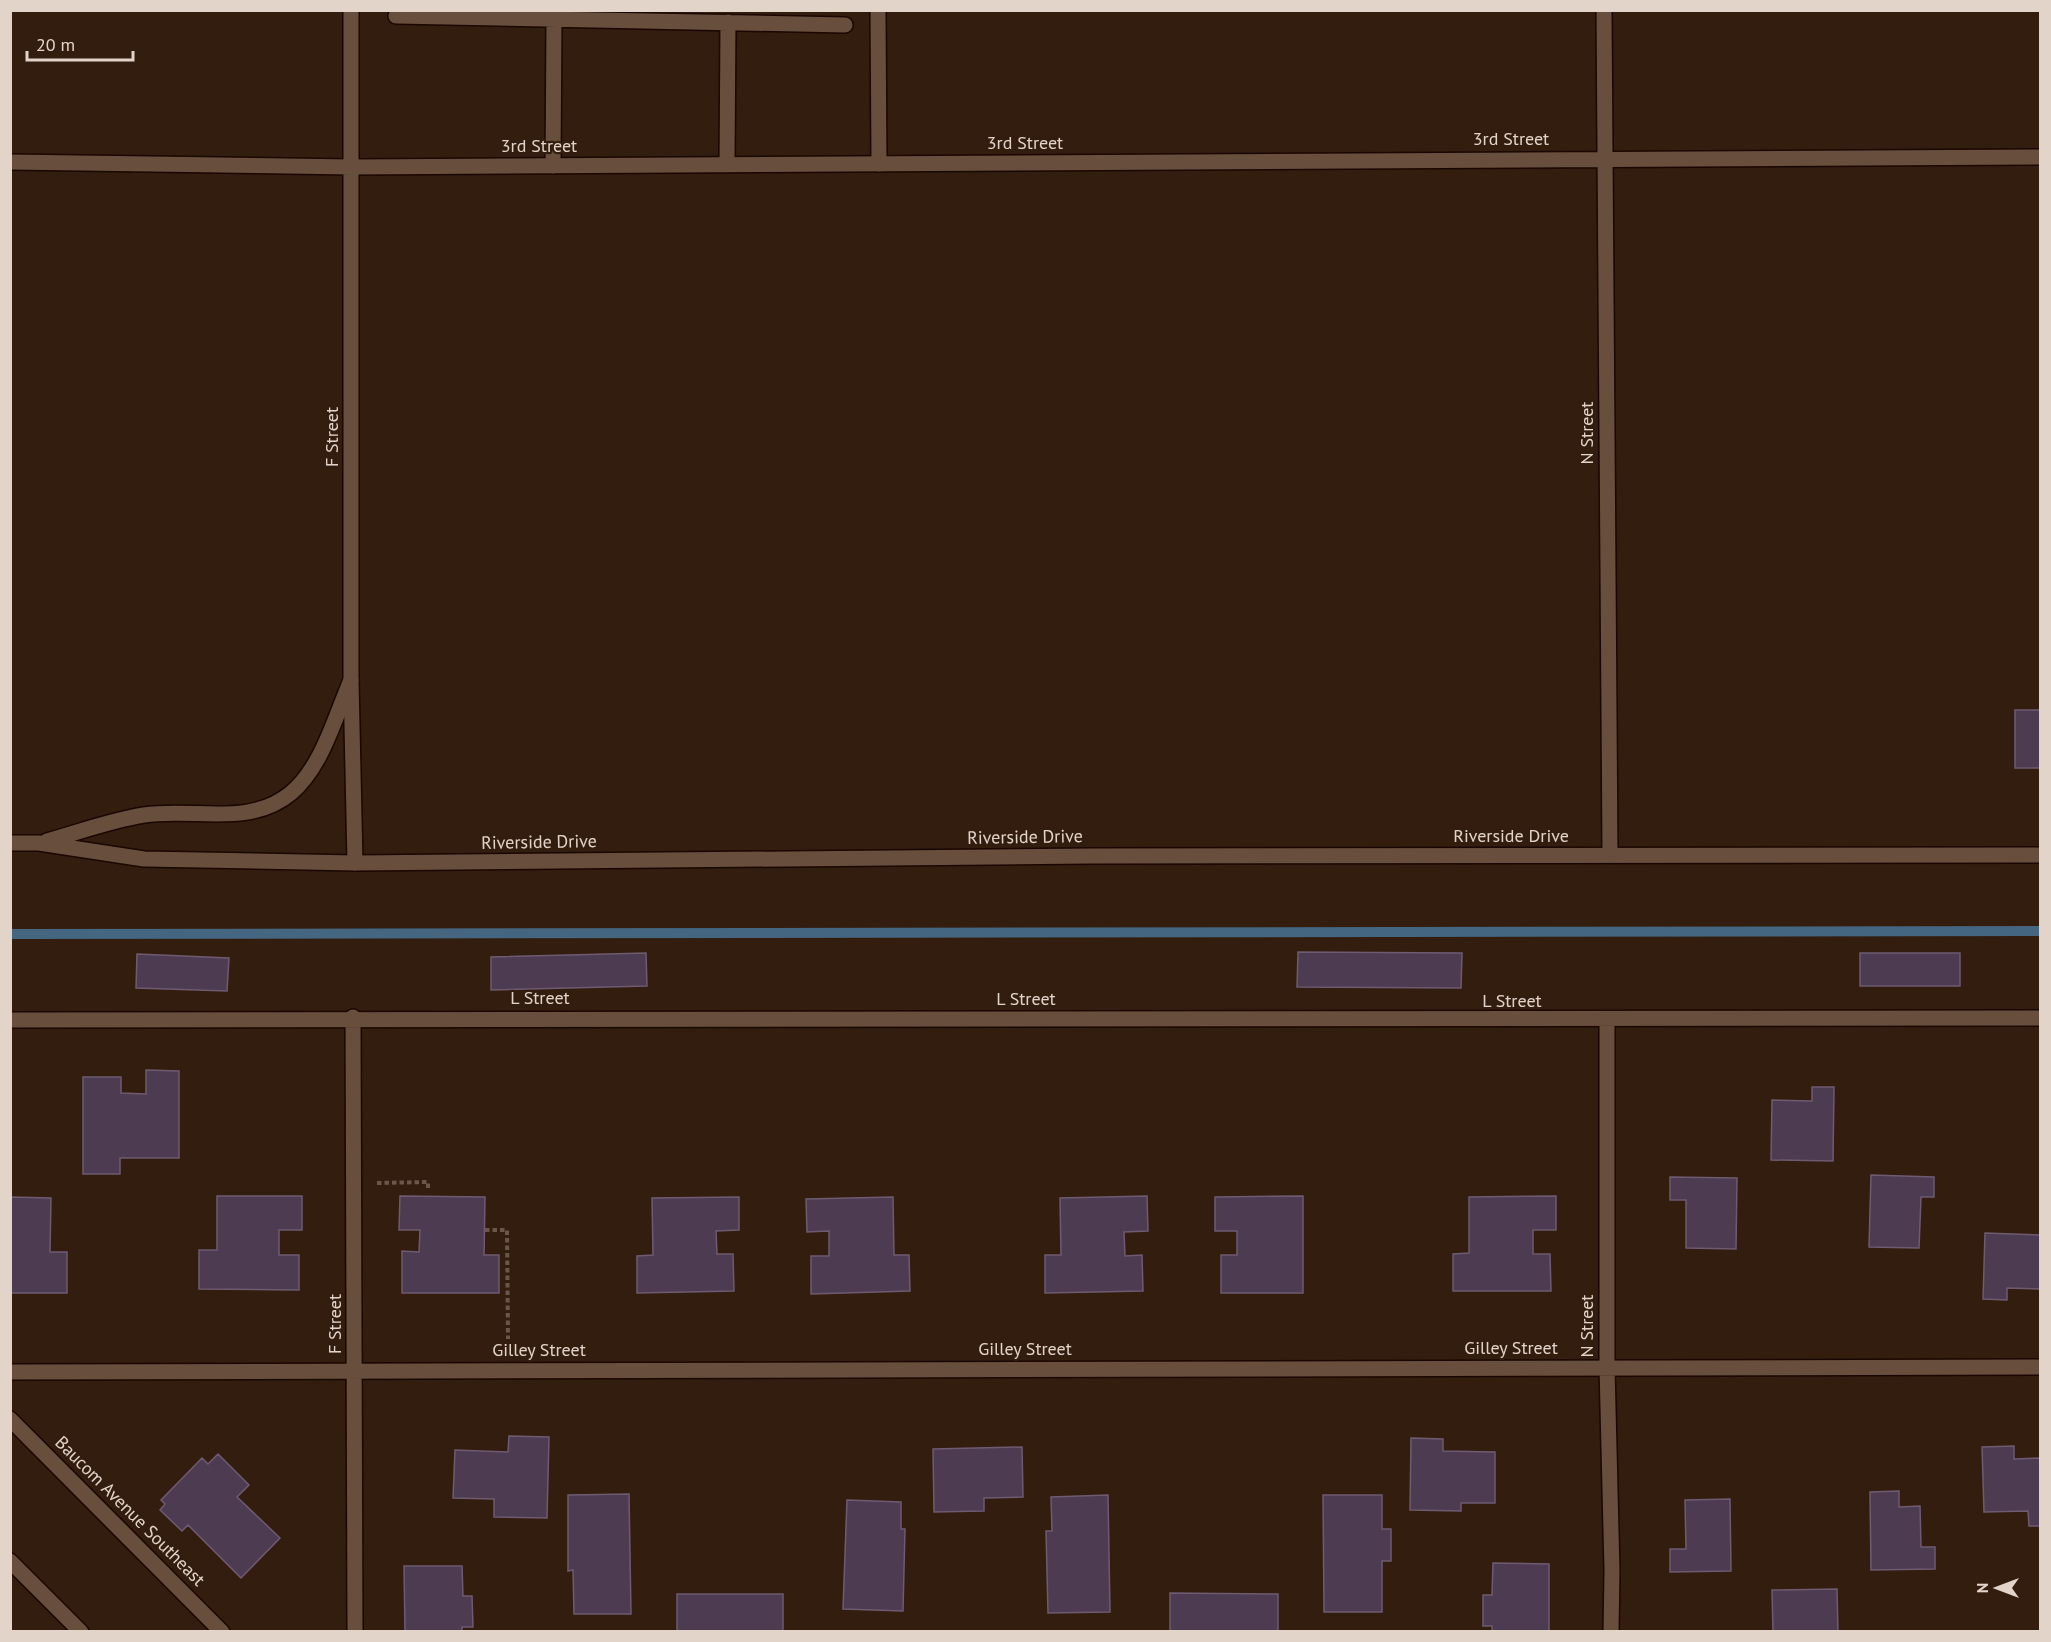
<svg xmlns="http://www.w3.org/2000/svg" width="2051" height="1642" viewBox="0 0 2051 1642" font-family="'PT Sans',sans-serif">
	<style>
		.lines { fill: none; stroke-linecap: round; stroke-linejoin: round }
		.stream { stroke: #446680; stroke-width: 10 }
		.building { fill: #4d3b51; stroke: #6e5b72; stroke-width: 1.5 }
		.service-casing { stroke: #1a0700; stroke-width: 18 }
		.minor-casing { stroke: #1a0700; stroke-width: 18 }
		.tertiary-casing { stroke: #1a0700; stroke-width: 18 }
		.path { stroke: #6b574a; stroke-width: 4; stroke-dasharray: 4.5 3; stroke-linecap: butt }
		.service { stroke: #674e3d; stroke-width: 15 }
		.minor { stroke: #674e3d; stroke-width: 15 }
		.tertiary { stroke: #674e3d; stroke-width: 15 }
		.labels { text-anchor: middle; stroke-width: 4.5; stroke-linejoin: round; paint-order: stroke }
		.street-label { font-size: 18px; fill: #e3d4ca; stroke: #331d0e }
	</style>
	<rect width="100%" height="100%" fill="#331d0e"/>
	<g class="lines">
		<path class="stream" d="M10 934 2040 931"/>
	</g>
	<path class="building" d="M2015 710H2040V768H2015Z
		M1298 952 1462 953 1461 988 1297 987Z
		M646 953 647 986 491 990V957Z
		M1860 953H1960V986H1860Z
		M137 954 229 958 227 991 136 988Z
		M146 1070 179 1071V1158H120V1174H83V1077H121V1093L146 1094Z
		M1812 1087H1834L1833 1161 1771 1160 1772 1100 1812 1101Z
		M1871 1175 1934 1177V1197H1921L1919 1248 1869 1247Z
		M1670 1177 1737 1178 1736 1249 1686 1248V1200H1670Z
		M217 1196H302V1230H279V1255H299V1290L199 1289V1250H217Z
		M400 1196 485 1197 484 1255H499V1293H402V1251L419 1252 420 1230H399Z
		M1147 1196 1148 1231 1124 1232 1125 1256 1142 1255 1143 1291 1045 1293V1255H1061L1060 1198Z
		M1303 1196V1293H1221V1255H1237V1231H1215V1197Z
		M1556 1196V1230H1533V1254H1550L1551 1291H1453V1254L1469 1253V1197Z
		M10 1197 51 1198 50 1252H67V1293H10Z
		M739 1197V1230L716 1231 717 1254H733L734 1291 637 1293V1256L653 1255 652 1198Z
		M893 1197 894 1255H909L910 1291 811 1294V1256H829V1231L807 1232 806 1199Z
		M1985 1233 2040 1235V1289L2007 1288V1300L1983 1299Z
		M509 1436 549 1437 547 1518 494 1517V1499L453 1498 455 1450 508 1452Z
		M1411 1438 1443 1439V1451L1495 1452V1503H1461V1511L1410 1510Z
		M2014 1446V1459L2040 1458V1526H2029L2028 1511 1984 1512 1982 1447Z
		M1022 1447 1023 1497 984 1498V1511L934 1512 933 1449Z
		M218 1454 249 1485 237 1497 280 1538 241 1578 188 1525 182 1531 160 1510 165 1504 161 1500 202 1458 208 1464Z
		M1899 1491V1507L1920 1506 1921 1547H1935V1569L1871 1570 1870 1492Z
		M629 1494 631 1614H574L573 1570 568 1571V1495Z
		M1108 1495 1110 1612 1048 1613 1046 1531H1052L1051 1497Z
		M1323 1495H1382V1529H1391V1561H1382V1612H1324Z
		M1730 1499 1731 1571 1670 1572V1549H1686L1685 1500Z
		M847 1500 901 1502V1529H905L903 1611 843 1609Z
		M1493 1563 1549 1564V1632H1492V1626H1483V1595H1492Z
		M404 1566H462L463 1596H472L473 1627H462V1632H405Z
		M1837 1589 1838 1632H1773L1772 1590Z
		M1170 1593 1278 1594V1632H1170Z
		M677 1594H783V1632H677Z"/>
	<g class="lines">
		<g class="service-casing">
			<path id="service" d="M878 10 879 164
				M396 16 845 25
				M727 164 728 22
				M553 166 554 19"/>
		</g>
		<g class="minor-casing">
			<path id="minor" d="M351 10V680L355 863
				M1604 10 1610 855
				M10 162 352 167 2040 157
				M353 1017 355 1632
				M10 1020C687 1014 1364 1022 2040 1018
				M1607 1021V1367L1612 1571 1611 1632
				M10 1372 2040 1367
				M10 1419 222 1632
				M10 1561 81 1632"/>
		</g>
		<g class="tertiary-casing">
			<path id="tertiary" d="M47 841C79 832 112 820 144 815 193 807 249 828 291 793 322 767 335 717 351 680
				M10 843H39L144 859 355 863 1091 856 2040 855"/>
		</g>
		<path class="path" d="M377 1183 428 1182V1191
			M485 1230H507L508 1339"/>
		<use href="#service" class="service"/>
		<use href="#minor" class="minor"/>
		<use href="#tertiary" class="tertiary"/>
	</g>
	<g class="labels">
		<g class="street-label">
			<text x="1511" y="145">3rd Street</text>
			<text x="1025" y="149">3rd Street</text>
			<text x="539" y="152">3rd Street</text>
			<text transform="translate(1587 433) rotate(-90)" y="6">N Street</text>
			<text transform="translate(332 437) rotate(-90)" y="6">F Street</text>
			<text x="1511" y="842">Riverside Drive</text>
			<text transform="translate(1025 837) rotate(-1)" y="6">Riverside Drive</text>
			<text transform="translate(539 842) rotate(-1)" y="6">Riverside Drive</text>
			<text x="540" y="1004">L Street</text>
			<text x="1026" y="1005">L Street</text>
			<text x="1512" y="1007">L Street</text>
			<text transform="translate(335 1324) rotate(-90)" y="6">F Street</text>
			<text transform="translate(1587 1326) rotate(-90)" y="6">N Street</text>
			<text x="1511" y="1354">Gilley Street</text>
			<text x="1025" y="1355">Gilley Street</text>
			<text x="539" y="1356">Gilley Street</text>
			<text transform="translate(130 1511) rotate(45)" y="6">Baucom Avenue Southeast</text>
		</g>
	</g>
	<rect width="2051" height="1642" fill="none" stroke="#e3d4ca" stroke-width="24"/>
	<g transform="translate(1997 1588) rotate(270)" stroke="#331d0e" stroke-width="4.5" paint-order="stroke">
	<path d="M0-4.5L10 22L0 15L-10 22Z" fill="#e3d4ca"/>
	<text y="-9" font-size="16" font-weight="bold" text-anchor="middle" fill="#e3d4ca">N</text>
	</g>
	<path d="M27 51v9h106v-9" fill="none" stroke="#e3d4ca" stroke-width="3"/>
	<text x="36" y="51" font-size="18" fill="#e3d4ca" stroke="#331d0e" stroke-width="4.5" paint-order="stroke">20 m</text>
</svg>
